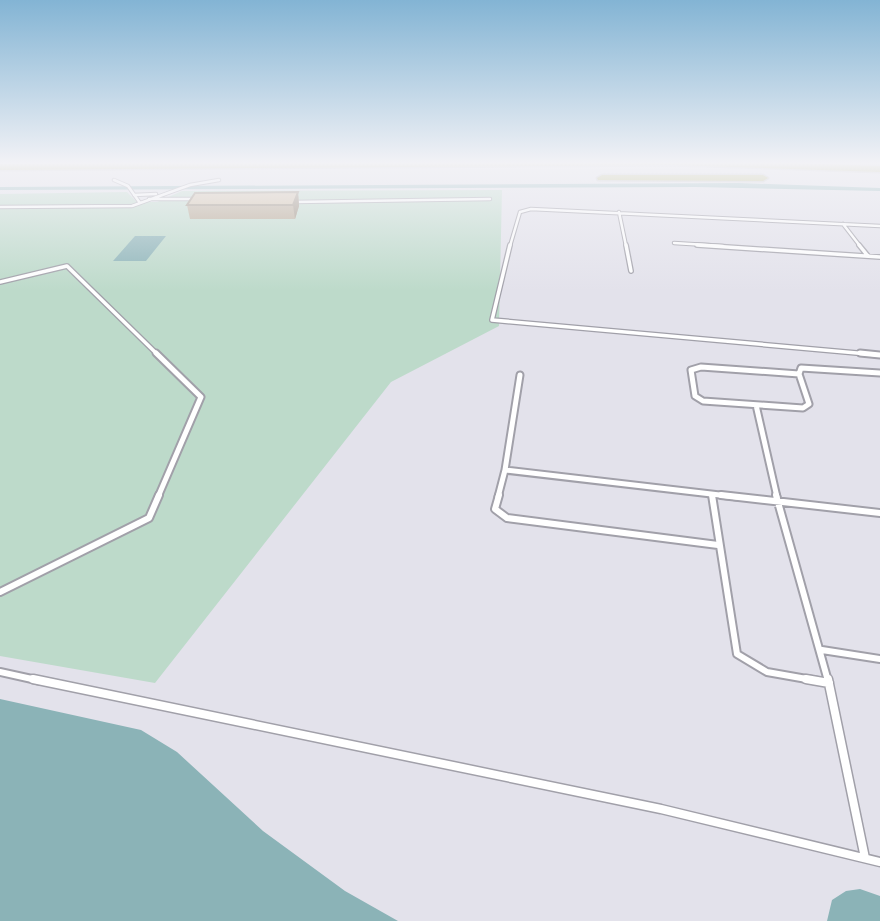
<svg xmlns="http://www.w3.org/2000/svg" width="880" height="921" viewBox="0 0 880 921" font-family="'PT Sans',sans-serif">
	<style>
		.green { fill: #bddaca }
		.water { fill: #8bb3b7 }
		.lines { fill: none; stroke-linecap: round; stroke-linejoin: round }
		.lane-far4-casing { stroke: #a1a0a9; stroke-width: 4.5 }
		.lane-far3-casing { stroke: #a1a0a9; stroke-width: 6 }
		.lane-far2-casing { stroke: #a1a0a9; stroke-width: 9 }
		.lane-far1-casing { stroke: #a1a0a9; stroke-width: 10 }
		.lane-casing { stroke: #a1a0a9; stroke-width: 11 }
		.highway-casing { stroke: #c1c1c2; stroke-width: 3 }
		.lane-far4 { stroke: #fff; stroke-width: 2.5 }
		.lane-far3 { stroke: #fff; stroke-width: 3.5 }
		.lane-far2 { stroke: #fff; stroke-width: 5 }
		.lane-far1 { stroke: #fff; stroke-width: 6 }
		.lane { stroke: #fff; stroke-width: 8 }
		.highway { fill: #abaa56; fill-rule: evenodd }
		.wall { fill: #b3a28a }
		.shaded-wall { fill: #928471 }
		.building { fill: #d0bca1; stroke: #928471; stroke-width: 2 }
	</style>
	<rect width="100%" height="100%" fill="#e3e2eb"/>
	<path class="green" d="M502 190 499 326 391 382 155 683 0 656V194L127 192 137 202H157L182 191Z"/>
	<path class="water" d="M739 183 880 188V191L696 187 0 190V187Z
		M135 236H166L146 261H113Z
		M0 699 141 730 177 752 263 831 345 891 398 921H0Z
		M860 889 880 896V921H827L832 900 846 891Z"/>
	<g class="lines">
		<g class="lane-far4-casing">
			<path id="lane-far4" d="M811 162 825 165
				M114 180 128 186 140 203
				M134 195 156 194
				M149 199H197
				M294 202 490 199
				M0 207 132 206 190 185 219 180
				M619 212 626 246
				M843 224 860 246
				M674 243 723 246
				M510 246 520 212 531 209 880 226"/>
		</g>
		<g class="lane-far3-casing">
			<path id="lane-far3" d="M510 245 492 320 879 355
				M626 245 631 271
				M697 245 880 257
				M859 245 868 256
				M0 282 67 266 158 355"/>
		</g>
		<g class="lane-far2-casing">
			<path id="lane-far2" d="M156 353 201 397 158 497
				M860 353 880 355
				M701 367 799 374 809 404 803 408 703 401 695 396 691 370Z
				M799 374 801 368 880 373
				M756 405 777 497
				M505 470 520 375
				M498 497 505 470 737 497"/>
		</g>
		<g class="lane-far1-casing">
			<path id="lane-far1" d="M499 495 495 509 507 518 718 545
				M712 495 737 654 767 672 818 681
				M721 495 880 513
				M776 495 828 681
				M0 592 149 518 159 495
				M822 650 880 659
				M0 672 41 681"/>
		</g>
		<g class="lane-casing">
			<path id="lane" d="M33 679 661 809 880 862
				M806 679 829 683
				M828 679 865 858"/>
		</g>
		<g class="highway-casing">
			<path id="highway" d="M249 162H765L880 166V172L671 165 0 170V164Z
				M602 175H763L768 178 763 181 598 180 597 178Z"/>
		</g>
		<use href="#lane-far4" class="lane-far4"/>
		<use href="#lane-far3" class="lane-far3"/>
		<use href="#lane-far2" class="lane-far2"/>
		<use href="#lane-far1" class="lane-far1"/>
		<use href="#lane" class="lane"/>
		<use href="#highway" class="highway"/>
	</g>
	<path class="wall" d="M298 192 299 206 295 219H190L187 205Z"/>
	<path class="shaded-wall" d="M298 192 299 206 295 219 293 205Z"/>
	<path class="building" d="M298 192 293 205H187L195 193Z"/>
	<linearGradient id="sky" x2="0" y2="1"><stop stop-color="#83b4d4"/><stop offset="0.56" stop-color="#f2f2f6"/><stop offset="1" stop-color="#f2f2f6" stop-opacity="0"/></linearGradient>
	<rect width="880" height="291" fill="url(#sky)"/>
</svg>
